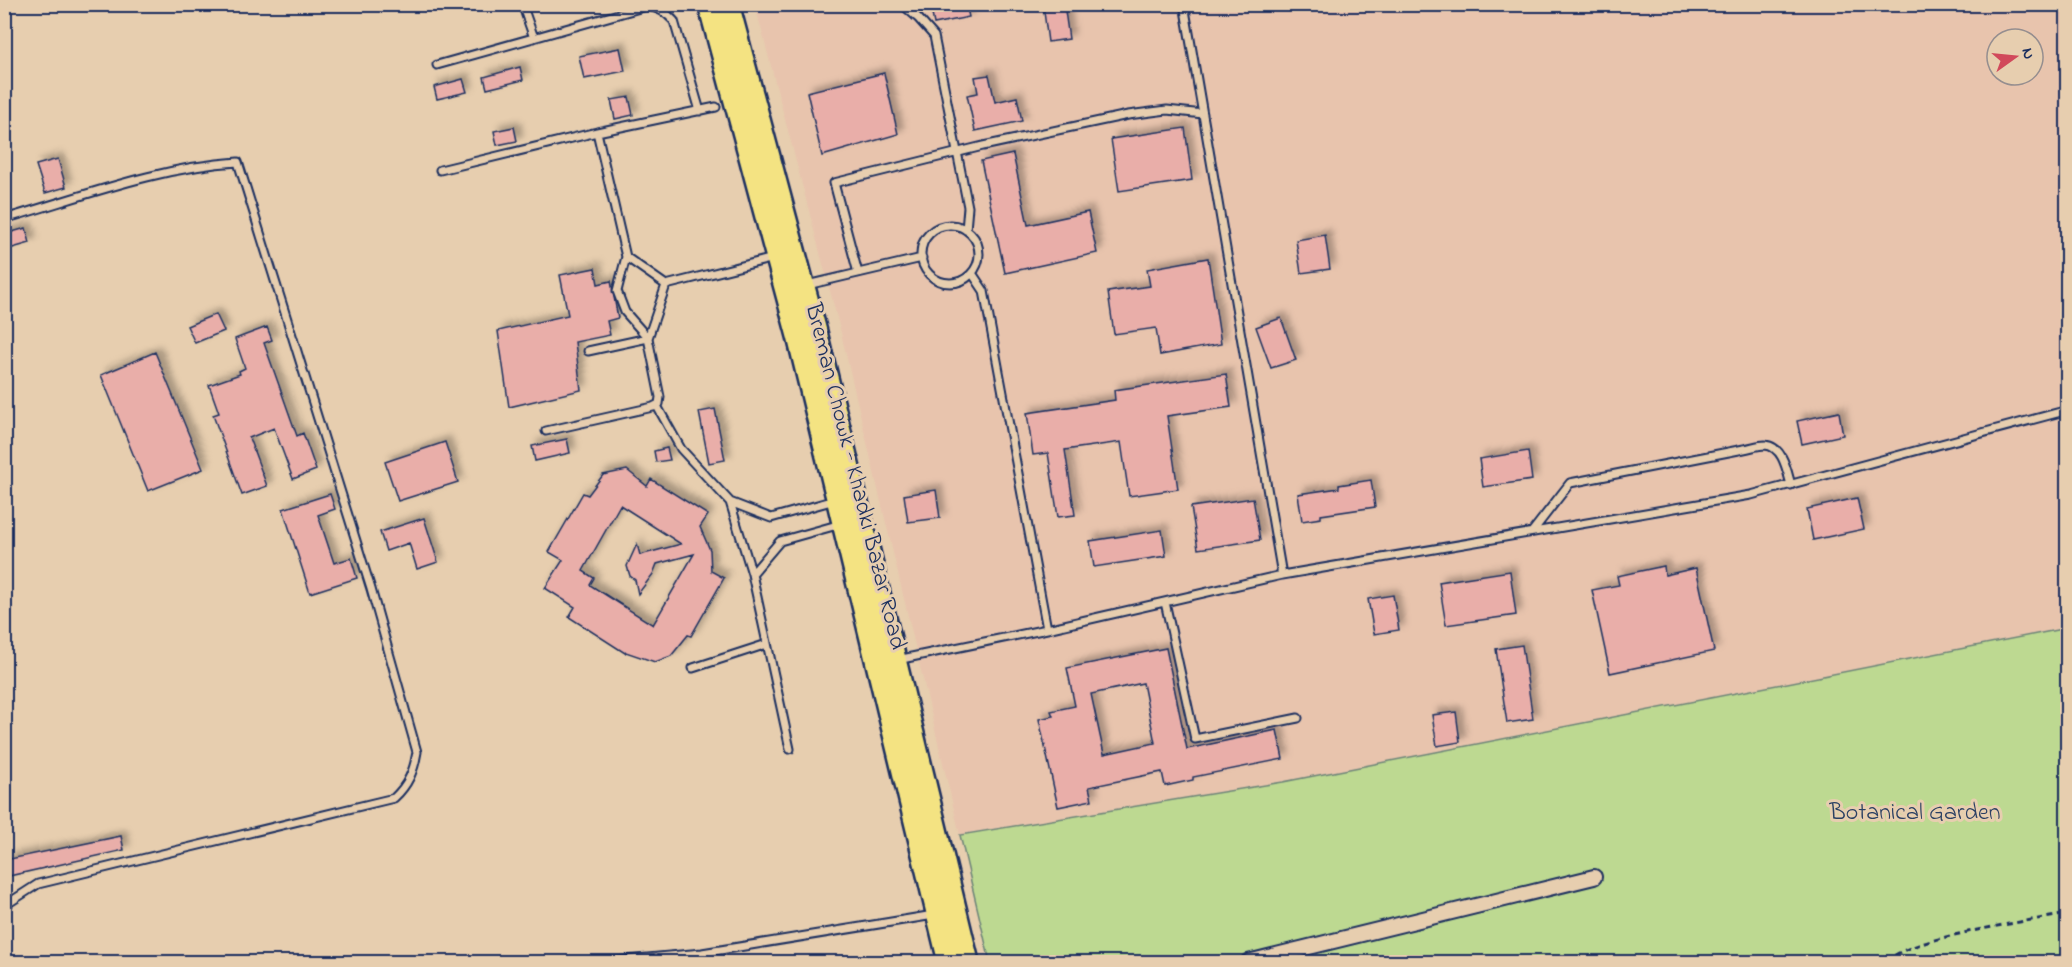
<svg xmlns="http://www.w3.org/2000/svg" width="2072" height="967" viewBox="0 0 2072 967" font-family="'Indie Flower',sans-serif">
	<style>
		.built { fill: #e8c4ad; fill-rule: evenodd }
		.green { fill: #bdd991; stroke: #6c8478; stroke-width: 1.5 }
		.building { fill: #e9aea9; stroke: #1b2f5e; stroke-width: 1.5; fill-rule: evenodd; filter: url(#shadow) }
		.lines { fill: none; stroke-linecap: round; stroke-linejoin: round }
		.service-casing { stroke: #1b2f5e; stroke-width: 11 }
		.minor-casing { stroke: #1b2f5e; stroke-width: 18 }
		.primary-casing { stroke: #1b2f5e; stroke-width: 26 }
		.path { stroke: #1b2f5e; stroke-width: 3; stroke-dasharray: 6 4.5; stroke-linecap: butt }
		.service { stroke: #e7ceaf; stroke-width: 7 }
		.minor { stroke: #e7ceaf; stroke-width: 14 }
		.primary { stroke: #f4e382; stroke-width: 21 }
		.labels { text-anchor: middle; stroke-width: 6; stroke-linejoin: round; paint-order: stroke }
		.street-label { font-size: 24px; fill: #1b2f5e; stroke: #e7ceaf }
		.park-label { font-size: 24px; fill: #2b4063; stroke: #e7ceaf }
	</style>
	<defs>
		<filter id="shadow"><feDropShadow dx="5.5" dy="-5.5" stdDeviation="3" flood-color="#0004"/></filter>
	</defs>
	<rect width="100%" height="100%" fill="#e7ceaf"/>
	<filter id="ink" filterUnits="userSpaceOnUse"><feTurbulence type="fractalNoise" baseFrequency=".0167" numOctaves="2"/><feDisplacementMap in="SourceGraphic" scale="12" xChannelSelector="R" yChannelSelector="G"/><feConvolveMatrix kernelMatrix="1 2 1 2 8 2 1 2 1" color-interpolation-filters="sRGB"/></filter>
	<g filter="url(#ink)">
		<path class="built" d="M755 5H2067V628L1283 782 960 835 840 329ZM1997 39H2033V75H1997Z"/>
		<path class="green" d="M2067 628V962H990L960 835 1283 782Z"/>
		<path class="building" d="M930 4H966L969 17 934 24Z
			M1043 4H1064L1069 39 1048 42Z
			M620 48 625 71 584 79 579 56Z
			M520 67 523 80 487 89 484 77Z
			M884 73 898 134 822 156 807 92Z
			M989 75 995 102 1017 97 1022 121 975 131 967 95 978 93 975 77Z
			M463 79 467 92 437 99 434 87Z
			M629 97 633 115 615 119 611 100Z
			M514 127 517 141 497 145 494 131Z
			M1185 128 1192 180 1119 191 1111 139Z
			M1013 154 1028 225 1088 212 1097 253 1005 273 981 161Z
			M58 159 66 187 45 193 36 165Z
			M26 228 30 243 9 249 5 234Z
			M1325 235 1330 269 1301 273 1296 240Z
			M1208 258 1221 344 1160 355 1156 328 1114 334 1108 292 1150 286 1147 269Z
			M595 268 598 284 611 281 618 318 607 321 610 335 575 342 581 390 509 407 498 331 568 315 560 275Z
			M216 314 224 331 195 343 187 326Z
			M1281 318 1296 360 1271 368 1256 327Z
			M267 327 272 340 264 343 297 436 303 433 316 470 293 479 274 428 249 438 267 486 242 495 213 415 219 413 209 385 240 374 239 371 245 368 235 339Z
			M155 352 203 469 148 491 101 375Z
			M1226 374 1231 407 1167 416 1178 489 1129 496 1121 442 1065 450 1075 515 1058 517 1048 453 1033 455 1027 413 1115 400 1114 390Z
			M715 409 725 460 709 463 699 412Z
			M1839 412 1843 435 1802 444 1797 421Z
			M567 439 570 453 535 461 532 446Z
			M445 442 458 482 398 501 385 462Z
			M667 448 670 460 656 462 654 451Z
			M1528 451 1532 480 1483 487 1479 459Z
			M627 470 647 486 651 479 708 515 700 527 710 550 711 571 724 578 691 636 688 635 671 656 655 662 626 652 625 653 569 617 575 607 545 588 563 560 549 552 583 493 588 495 603 475ZM620 505 681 544 640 555 637 544 627 566 630 576 635 580 638 594 653 574 657 564 694 554 653 625 590 585 594 578 583 571Z
			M1371 480 1375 507 1321 515V518L1302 521 1298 494 1339 488V485Z
			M936 490 940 518 908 522 904 495Z
			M330 494 335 509 318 515 334 563 351 558 357 578 310 593 283 509Z
			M1253 498 1260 540 1198 549 1191 507Z
			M1857 498 1864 529 1813 540 1807 509Z
			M424 518 438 562 417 569 409 543 386 551 380 532Z
			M1162 530 1166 556 1094 567 1090 541Z
			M1664 566 1665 575 1696 568 1714 651 1610 673 1592 590 1619 585 1617 576Z
			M1510 571 1516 615 1446 625 1439 582Z
			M1393 595 1399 630 1374 634 1368 599Z
			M1522 645 1533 719 1507 723 1496 649Z
			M1166 648 1187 749 1277 730 1283 759 1193 777V780L1165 786 1162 772 1089 787 1092 800 1058 807 1039 719 1053 716 1051 711 1075 706 1067 668ZM1143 683 1155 743 1104 754 1091 694Z
			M1456 712 1460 742 1437 746 1432 715Z
			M121 836 124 850 9 876 5 860Z"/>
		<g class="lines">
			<g class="service-casing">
				<path id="service" d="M522 4 534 38
					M902 4 918 18 934 36 968 207 966 230
					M1184 4 1282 575
					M437 65 647 6C659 8 666 12 674 21L700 111
					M597 132 626 257 666 285 774 258
					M440 170 597 132 716 107
					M4 219C81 197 158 167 238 162L371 589 417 752C414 771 408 785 394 798L38 884 4 906
					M921 254a29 29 0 1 1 58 0a29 29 0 1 1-58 0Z
					M858 273 834 183 983 146 1128 115 1167 110 1203 114
					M972 273 984 291 1047 629
					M807 285 922 258
					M588 351 648 338 625 312 617 291 626 257
					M657 406 681 449 730 502 771 518 835 500
					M546 431 653 407 659 404 660 397 648 338 666 285
					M730 502 752 574 780 541 841 524
					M1532 532 1570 483 1744 449C1751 448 1758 445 1765 445 1783 446 1787 471 1791 485
					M752 574 790 749
					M1165 602 1195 739 1298 718
					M897 660 1047 629 1282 575 1751 495 2068 410
					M693 668 767 644
					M604 962 702 953 934 915"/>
			</g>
			<g class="minor-casing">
				<path id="minor" d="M1248 962 1594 877"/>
			</g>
			<g class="primary-casing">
				<path id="primary" d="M709 4 798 336 949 962
					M728 4 816 332 968 962"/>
			</g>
			<path class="path" d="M1887 962C1904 938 2034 920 2068 914"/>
			<use href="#service" class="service"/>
			<use href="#minor" class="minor"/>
			<use href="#primary" class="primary"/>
		</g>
	</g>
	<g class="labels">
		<g class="street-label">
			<text transform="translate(857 476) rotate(76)" y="8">Breman Chowk - Khadki Bazar Road</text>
		</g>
		<g class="park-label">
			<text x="1915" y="819">Botanical Garden</text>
		</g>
	</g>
	<rect width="2072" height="967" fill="none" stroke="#e7ceaf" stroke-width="24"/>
	<rect x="12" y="12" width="2048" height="943" fill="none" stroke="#1b2f5e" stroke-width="2" filter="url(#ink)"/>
	<g transform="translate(2015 57) rotate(75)"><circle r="28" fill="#e7ceaf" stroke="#958e8f" stroke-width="1.5"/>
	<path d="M0-4.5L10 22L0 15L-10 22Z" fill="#d1495b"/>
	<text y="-9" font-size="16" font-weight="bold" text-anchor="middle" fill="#1b2f5e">N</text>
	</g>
</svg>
